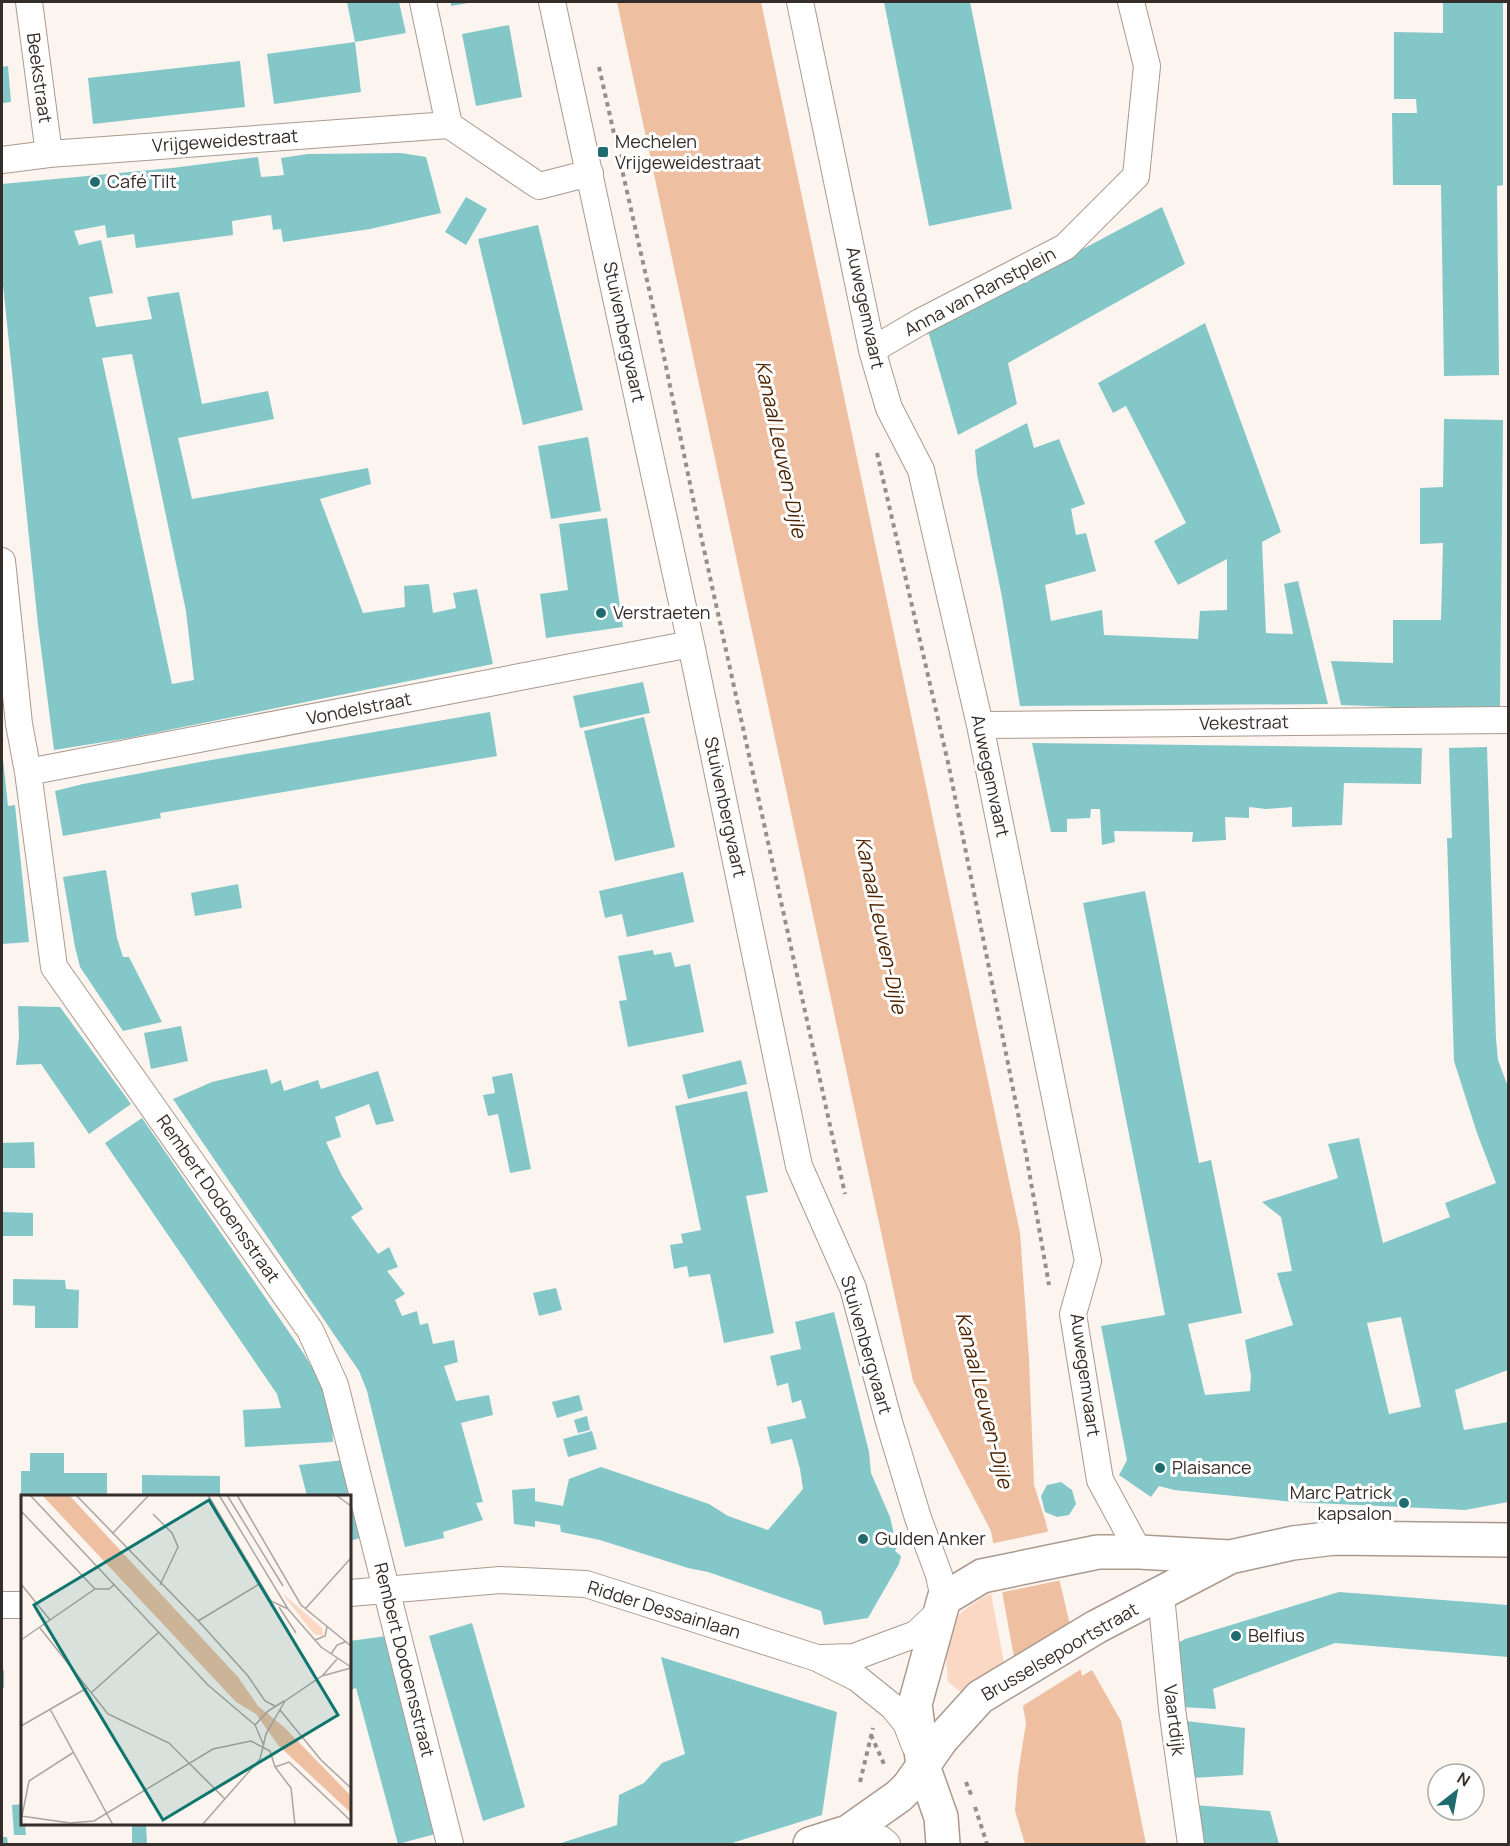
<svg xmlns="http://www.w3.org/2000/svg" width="1510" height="1846" viewBox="0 0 1510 1846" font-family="Manrope,sans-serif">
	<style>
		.green { fill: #fbd8c3 }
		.water { fill: #eebfa1 }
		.pier { fill: #fcf4ef }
		.building { fill: #84c7c9; fill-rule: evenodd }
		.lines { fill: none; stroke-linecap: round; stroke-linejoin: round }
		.street-casing { stroke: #ab998d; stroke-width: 28 }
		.secondary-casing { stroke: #ab998d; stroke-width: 36 }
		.path { stroke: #968e89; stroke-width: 4; stroke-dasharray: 4.5 4.5; stroke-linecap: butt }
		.street { stroke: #fff; stroke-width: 26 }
		.secondary { stroke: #fff; stroke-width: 33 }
		.poi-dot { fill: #1f6b6e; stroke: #fff; stroke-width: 2 }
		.labels { text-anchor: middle; stroke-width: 6; stroke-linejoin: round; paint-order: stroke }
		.street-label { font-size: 18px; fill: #352d29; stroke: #fff }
		.poi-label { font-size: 18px; fill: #352d29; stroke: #fff; text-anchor: start }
		.water-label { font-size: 20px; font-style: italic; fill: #4e2300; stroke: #fff }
		.inset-road { fill: none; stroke: #aca4a0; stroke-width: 1.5 }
		.view { fill: #0f766e; fill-opacity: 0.15; stroke: #0f766e; stroke-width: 3 }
		.inset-edge { fill: none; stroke: #352d29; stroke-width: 3 }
	</style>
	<rect width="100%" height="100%" fill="#fcf4ef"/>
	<path class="green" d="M991 1593 1004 1663 962 1693 948 1682C947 1669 943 1636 950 1625 960 1610 976 1602 991 1593Z"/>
	<path class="water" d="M617 2H761L1020 1233 1029 1359 1034 1485 1046 1523 1082 1676 1092 1670 1121 1721 1146 1844H1025L1015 1811 1018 1774 1026 1723 991 1531 913 1381Z"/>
	<path class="pier" d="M1051 1531 1062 1580 999 1593 990 1544Z
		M1072 1621 1083 1668 1021 1707 1011 1660Z"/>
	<path class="building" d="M347 2H399L406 33 355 42Z
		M451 2H468V3L451 6Z
		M884 2H970L1012 209 929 226Z
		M1443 2H1503V185L1497 186 1499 375 1444 376 1441 185H1393L1392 113H1417L1416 99H1394V32L1443 33Z
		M509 25 522 97 476 106 462 34Z
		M355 42 361 92 274 104 267 54Z
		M240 61 245 107 93 124 88 78Z
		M8 66 11 102 2 103V67Z
		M401 153 426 157 441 213 370 229 283 242 281 229 273 230 271 215 232 221 233 235 136 248 134 234 107 238 105 225 74 231 79 245 101 240 113 293 89 297 96 327 152 319 147 297 179 292 202 404 268 391 274 419 178 438 192 499 368 468 371 484 320 499 363 613 405 607 404 586 429 584 433 613 456 608 453 593 477 589 493 664 129 738 54 750 38 625 2 275V184L172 168 258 157 261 177 275 176 284 175 281 158 308 154ZM132 354 186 611 194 680 172 684 102 358Z
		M466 197 487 209 466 245 445 232Z
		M1162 207 1185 264 1008 363 1017 404 958 435 928 331Z
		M538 225 583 410 523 425 478 239Z
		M1205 323 1281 532 1262 542 1266 633 1293 634 1284 584 1298 581 1328 704 1020 706 1002 597 977 474 975 450 1027 423 1034 448 1059 439 1085 504 1071 509 1076 535 1086 533 1096 571 1045 585 1051 621 1102 610 1104 635 1198 639 1200 611 1227 610V559L1178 585 1154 541 1186 523 1126 406 1113 413 1098 383Z
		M1444 419 1503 420 1500 711H1393V707L1341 705 1331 661 1393 663V620H1441L1443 543 1420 544V488L1443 487Z
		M588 437 601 511 551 519 538 446Z
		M607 518 623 627 546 638 540 594 568 590 559 524Z
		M643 682 650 713 580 728 573 696Z
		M490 712 497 756 160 813 161 818 63 836 55 791 83 784 200 762Z
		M644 717 675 847 615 861 584 731Z
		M1032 743 1422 748 1421 784 1344 783 1342 825 1292 827V807L1266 809 1249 807V818L1225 817 1226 840 1192 842 1193 832 1114 831 1115 842 1102 845 1100 809H1091L1090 818 1067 819V832H1051Z
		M1487 747 1496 1039 1498 1060 1508 1087V1370L1455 1390 1464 1430 1508 1422V1502L1465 1510 1294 1502 1174 1490 1159 1486 1151 1497 1119 1475 1127 1460 1101 1326 1165 1315 1083 903 1145 891 1199 1163 1211 1160 1242 1313 1188 1324 1205 1395 1250 1391 1251 1376 1245 1340 1293 1325 1277 1273 1292 1271 1281 1217 1262 1202 1338 1178 1328 1144 1359 1138 1383 1243 1450 1217 1445 1203 1496 1183 1477 1133 1454 1061 1447 838H1452L1449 748ZM1401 1317 1421 1407 1389 1414 1367 1323Z
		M2 759H3L8 806 15 805 29 942 2 944Z
		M106 870 117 938 123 957H129L162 1022 123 1031 80 967 75 947 63 877Z
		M683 872 694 922 627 937 622 914 605 918 599 891Z
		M238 884 242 908 195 916 191 893Z
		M653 950 654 955 671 952 675 967 690 964 704 1032 628 1047 619 1001 627 1000 618 956Z
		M18 1006 60 1007 131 1104 89 1134 41 1064 16 1065 19 1037Z
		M181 1026 188 1061 151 1069 144 1033Z
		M741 1060 747 1084 688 1099 682 1075Z
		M267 1069 271 1084 281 1080 284 1091 318 1080 321 1089 378 1071 394 1121 376 1125 369 1104 335 1117 341 1137 326 1142 342 1176 363 1209 351 1217 378 1254 389 1247 398 1267 387 1271 405 1294 395 1300 402 1316 417 1311 420 1325 428 1323 433 1344 454 1340 458 1362 444 1366 456 1401 489 1395 493 1415 461 1423 483 1502 476 1503 483 1520 443 1532 444 1538 405 1547 367 1391 359 1371 173 1099 212 1082Z
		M512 1073 531 1169 510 1173 498 1114 488 1116 483 1095 495 1093 492 1077Z
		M747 1091 768 1192 746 1196 774 1333 724 1343 710 1274 689 1277 687 1266 674 1269 670 1245 683 1243 681 1234 701 1230 675 1106Z
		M142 1118 304 1354 323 1386 331 1407 333 1442 245 1447 243 1410 281 1408 277 1394 105 1143Z
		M34 1142 35 1168H2V1143Z
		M2 1212 33 1213V1236H2Z
		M13 1279 65 1280 66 1289 79 1290 78 1328H35V1306L13 1305Z
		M556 1288 562 1310 539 1316 533 1293Z
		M834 1312 869 1452 871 1473 890 1517 897 1547 895 1551 901 1556 899 1564 868 1618 824 1625 821 1611 708 1572 688 1568 600 1540 561 1532 560 1525 535 1521V1527L514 1524 512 1490 535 1488V1501L563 1506 569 1479 601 1467 709 1504 728 1516 768 1530 803 1489 800 1469 792 1439 771 1444 767 1427 806 1418 801 1400 792 1403 788 1383 777 1386 770 1356 801 1349 795 1322Z
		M579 1395 583 1410 557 1418 552 1402Z
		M587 1416 590 1430 578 1433 574 1420Z
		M592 1431 597 1449 568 1457 563 1439Z
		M30 1453H64V1473H107V1496L21 1497V1471H30Z
		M344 1460 363 1537 350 1541V1496H307L299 1465Z
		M142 1475 220 1476V1496H142Z
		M1061 1482 1072 1490 1076 1504 1069 1515 1057 1517 1045 1512 1041 1496 1047 1485Z
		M1339 1592 1508 1605V1657L1335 1643 1213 1689 1216 1709 1181 1707 1175 1645 1185 1639Z
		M472 1623 525 1807 483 1821 429 1636Z
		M386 1636 439 1833 398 1844 356 1688 350 1690V1641Z
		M661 1657 837 1712 822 1815 729 1844H558L617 1825 619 1795 644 1783 662 1763 685 1754Z
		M2 1670H4V1688H2Z
		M1186 1721 1245 1728 1243 1775 1192 1778Z
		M22 1804V1824H25L26 1835H14L12 1805Z
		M1195 1805 1270 1811 1279 1844H1202Z
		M132 1824H146L147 1844H132Z
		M2 1837H7L8 1844H2Z"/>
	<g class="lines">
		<g class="street-casing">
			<path id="street" d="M29 2 49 154
				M423 2 449 125
				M552 2 691 644 799 1166 853 1288 889 1422 918 1518 939 1575 944 1599
				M800 2 872 350 889 408 921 470 980 725 1088 1261 1073 1314 1100 1480 1139 1552
				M2 160 49 154 449 125 539 186 590 173
				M872 350 920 322 1065 247 1136 176 1147 66 1131 2
				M2 561 19 724 28 772 54 967 310 1330 335 1385 450 1844
				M980 725 1508 720
				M28 772 691 644
				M350 1593 500 1580 586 1584 817 1658 857 1678 893 1707 906 1723 915 1746
				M1161 1595 1172 1709 1191 1844
				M2 1605H22
				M820 1658 854 1657 916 1634 939 1612
				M848 1832 881 1839 887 1844"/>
		</g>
		<g class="secondary-casing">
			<path id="secondary" d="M810 1844 848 1832 899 1796 909 1786 941 1740 980 1697 1096 1627 1230 1557 1293 1543 1335 1538 1508 1540
				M943 1844 941 1817 923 1766 915 1704 944 1599 982 1576 1098 1552H1139L1230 1557"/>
		</g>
		<path class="path" d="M599 67 662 347 696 513 845 1194
			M877 453 949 767 1026 1154 1049 1285
			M871 1735 884 1764
			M860 1782 873 1728
			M966 1782 972 1797
			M975 1807 987 1844"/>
		<use href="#street" class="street"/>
		<use href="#secondary" class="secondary"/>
	</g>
	<g class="poi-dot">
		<rect x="597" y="146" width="12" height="12" rx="3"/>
		<circle cx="95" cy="182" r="6"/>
		<circle cx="601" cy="613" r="6"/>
		<circle cx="1160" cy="1468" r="6"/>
		<circle cx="1404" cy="1503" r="6"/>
		<circle cx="863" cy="1539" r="6"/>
		<circle cx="1236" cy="1636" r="6"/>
	</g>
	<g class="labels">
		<g class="street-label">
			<text transform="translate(39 78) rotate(82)" y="6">Beekstraat</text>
			<text transform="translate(225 141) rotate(-4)" y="6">Vrijgeweidestraat</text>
			<text transform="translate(980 292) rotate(-28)" y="6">Anna van Ranstplein</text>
			<text transform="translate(865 308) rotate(78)" y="6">Auwegemvaart</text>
			<text transform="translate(624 332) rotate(78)" y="6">Stuivenbergvaart</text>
			<text transform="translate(359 709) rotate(-11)" y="6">Vondelstraat</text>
			<text transform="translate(1244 723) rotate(-1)" y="6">Vekestraat</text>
			<text transform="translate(990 776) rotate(78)" y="6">Auwegemvaart</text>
			<text transform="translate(725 807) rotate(78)" y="6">Stuivenbergvaart</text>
			<text transform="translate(218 1199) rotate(55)" y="6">Rembert Dodoensstraat</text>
			<text transform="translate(866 1345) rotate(74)" y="6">Stuivenbergvaart</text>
			<text transform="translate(1085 1375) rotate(82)" y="6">Auwegemvaart</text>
			<text transform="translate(664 1610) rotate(17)" y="6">Ridder Dessainlaan</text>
			<text transform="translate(1060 1652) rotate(-30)" y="6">Brusselsepoortstraat</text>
			<text transform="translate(404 1660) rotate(76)" y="6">Rembert Dodoensstraat</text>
			<text transform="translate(1174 1720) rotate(83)" y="6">Vaartdijk</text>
		</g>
		<g class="poi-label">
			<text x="615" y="148">Mechelen<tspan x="615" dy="21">Vrijgeweidestraat</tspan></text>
			<text x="107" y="188">Café Tilt</text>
			<text x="613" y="619">Verstraeten</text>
			<text x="1172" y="1474">Plaisance</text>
			<text x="1392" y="1499" text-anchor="end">Marc Patrick<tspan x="1392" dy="21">kapsalon</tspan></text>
			<text x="875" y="1545">Gulden Anker</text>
			<text x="1248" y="1642">Belfius</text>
		</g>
		<g class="water-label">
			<text transform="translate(781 449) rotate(78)" y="7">Kanaal Leuven-Dijle</text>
			<text transform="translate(881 925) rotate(78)" y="7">Kanaal Leuven-Dijle</text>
			<text transform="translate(984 1400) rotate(76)" y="7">Kanaal Leuven-Dijle</text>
		</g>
	</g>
	<g transform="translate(21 1495)">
		<rect width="330" height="330" fill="#fcf4ef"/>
		<path d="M261 98 301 133 302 141 293 139Z" fill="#fbd8c3"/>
		<path d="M21 0H48L217 182 237 211 263 232 330 301V318L257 250 235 219 215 207Z" fill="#eebfa1"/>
		<path class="inset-road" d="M9 0 187 190 234 230M55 0 182 131 227 181 244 206 254 211M187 0 250 106 267 114M198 0 267 114 300 152 330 172M206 0 262 91M216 0 280 110 330 151M315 0 330 11M0 16 74 94M132 19 151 38 157 52 139 90M91 39 128 0M0 89 29 125M258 112 275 138M284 114 330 63M177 126 240 88M19 133 87 219 148 248 204 304M0 145 74 94H88L94 89M294 145 304 141 306 132M310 159 316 150 324 147M302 180 316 164M70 198 138 137M29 214 92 330M259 215 300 265 330 293M0 231 66 193M243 251 234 230 247 216 263 206M254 272 268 267 330 326M0 321 49 328 73 326 192 254 230 246 249 256 254 272 270 293 274 330M1 321 8 286 53 257M181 330 239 264 245 239 264 206 301 181 330 173"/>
		<path class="view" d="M188 5 317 220 142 325 13 110Z"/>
		<rect width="330" height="330" class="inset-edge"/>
	</g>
	<rect width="1510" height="1846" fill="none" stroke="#352d29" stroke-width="6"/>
	<g transform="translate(1456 1792) rotate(31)"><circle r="28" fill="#ffffff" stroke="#aeaba9" stroke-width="1.5"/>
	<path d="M0-4.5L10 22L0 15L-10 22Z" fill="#1f6b6e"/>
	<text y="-9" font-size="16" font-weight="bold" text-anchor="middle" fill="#352d29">N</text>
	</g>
</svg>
